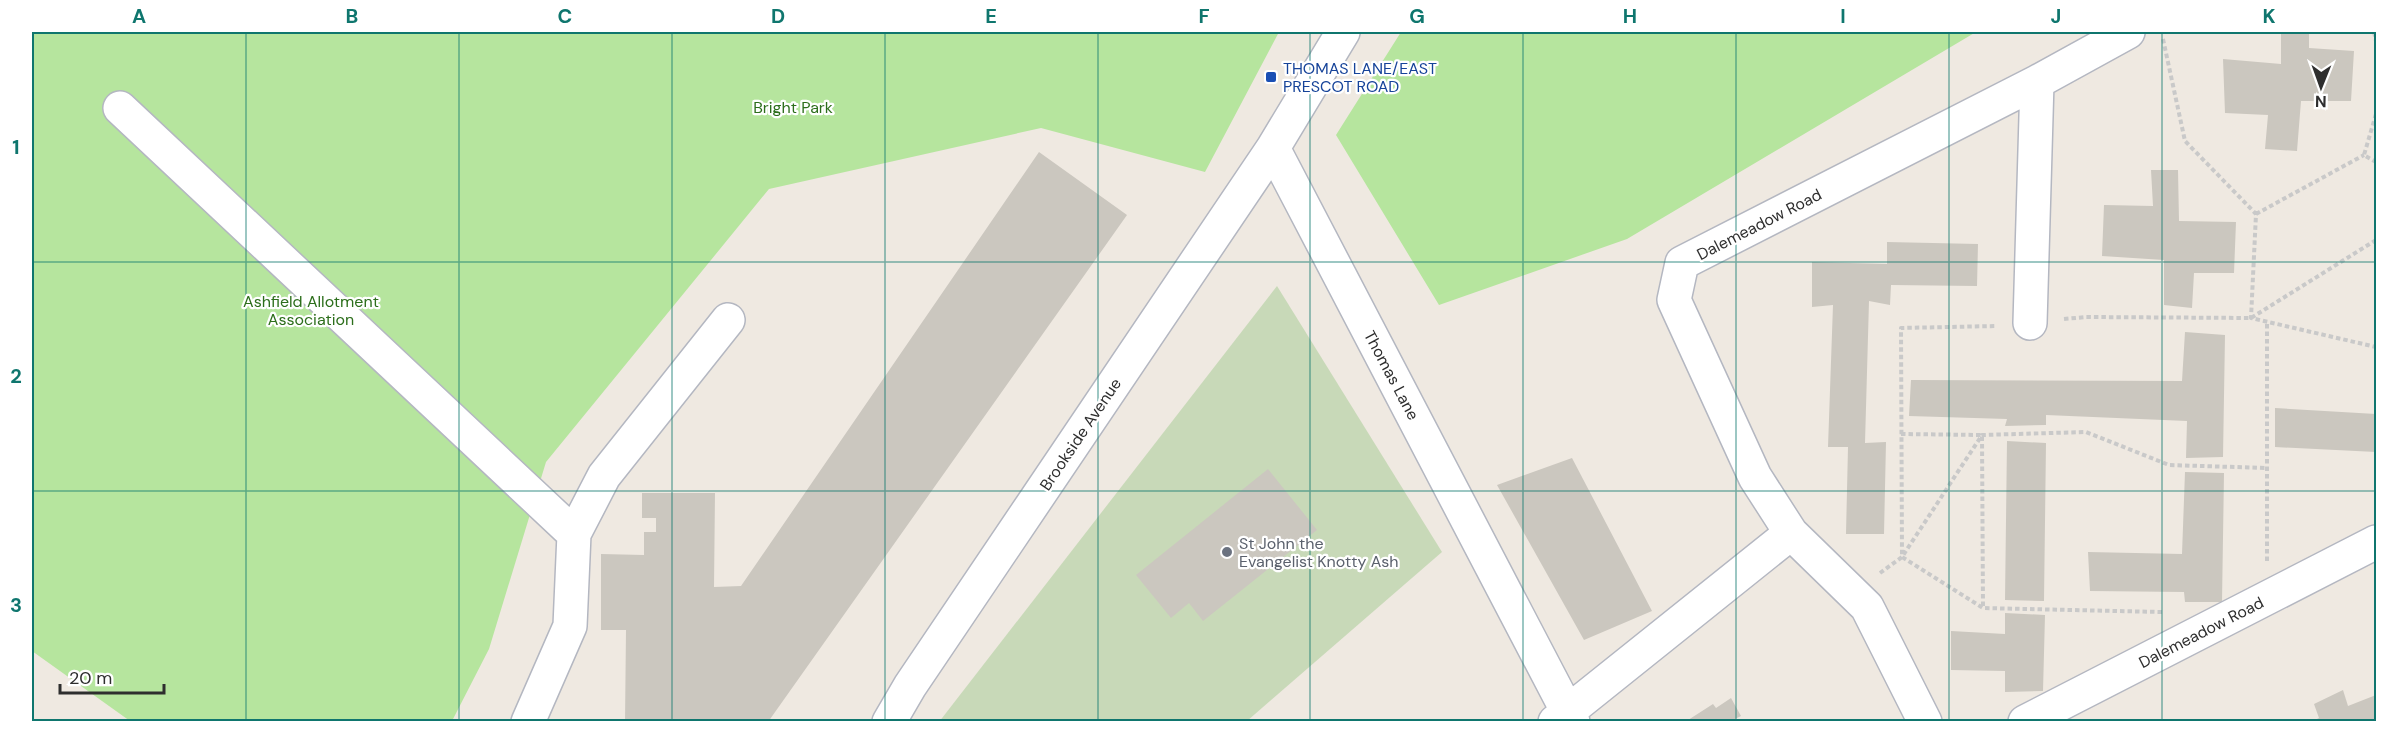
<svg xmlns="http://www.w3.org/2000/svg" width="2408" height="753" viewBox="0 0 2408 753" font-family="'DM Sans',sans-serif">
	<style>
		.green { fill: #b6e59e }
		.cemetery { fill: #c8d9b8 }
		.building { fill: #cbc7bf }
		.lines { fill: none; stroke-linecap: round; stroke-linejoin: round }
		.minor-casing { stroke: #b4b7c1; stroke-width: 36 }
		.path { stroke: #c9c9c9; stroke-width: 4; stroke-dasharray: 4.5 3; stroke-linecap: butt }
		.minor { stroke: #fff; stroke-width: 33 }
		.grid { fill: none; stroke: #0f766e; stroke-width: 1.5; stroke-opacity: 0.55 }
		.transit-dot { fill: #1a4fb4; stroke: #fff; stroke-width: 2 }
		.worship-dot { fill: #6b7280; stroke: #fff; stroke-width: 2 }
		.labels { text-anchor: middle; stroke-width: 4.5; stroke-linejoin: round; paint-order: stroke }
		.transit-label { font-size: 16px; fill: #164399; stroke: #fff; text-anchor: start }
		.park-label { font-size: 16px; fill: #2c6e1b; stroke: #fff }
		.street-label { font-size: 16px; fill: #2e2e2e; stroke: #fff }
		.worship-label { font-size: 16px; fill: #5b616d; stroke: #fff; text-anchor: start }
		.neatline { fill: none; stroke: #0f766e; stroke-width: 2 }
		.grid-label { font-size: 20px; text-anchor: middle; font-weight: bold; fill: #0f766e }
	</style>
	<rect width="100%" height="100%" fill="#efe9e1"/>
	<path class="green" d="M32 32H1279L1205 172 1041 128 769 189 546 462 489 649 452 721H130L32 651Z
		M1401 32H1976L1627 239 1439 305 1336 135Z"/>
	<path class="cemetery" d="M1277 286 1442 552 1247 721 939 722Z"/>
	<path class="building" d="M2281 32H2309V48L2354 51 2351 101H2301L2297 151 2265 149 2268 115 2225 113 2223 59 2281 64Z
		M1039 152 1127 215 768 722H625L626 630H601V554L644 555V532H656V518H642V493H715L714 587 741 586Z
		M2151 170H2178L2179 221 2236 222 2234 273H2194L2192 308 2164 305V260L2102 256 2104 205 2153 206Z
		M1887 242 1978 244 1977 286 1891 285 1890 305 1869 301 1865 443 1886 442 1884 534H1846L1848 447H1828L1833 305 1812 307V262L1887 264Z
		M2185 332 2225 335 2223 457 2186 458 2187 421 2046 415V425L2005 426 2007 419 1909 416 1911 380 2182 381Z
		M2275 408 2376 414V452L2275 447Z
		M2007 441 2046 443 2044 601 2005 600Z
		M1572 458 1652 611 1584 640 1497 485Z
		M1268 469 1317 530 1203 621 1189 603 1171 618 1136 575Z
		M2185 472 2224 473 2222 602H2185L2184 592 2090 591 2088 552 2182 554Z
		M2005 613 2045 615 2043 691 2005 692V671L1951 670V631L2005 634Z
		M2343 690 2348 706 2376 695V722H2311L2319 718 2314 704Z
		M1731 698 1741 716 1729 722H1685L1713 704 1716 708Z"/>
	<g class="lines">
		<g class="minor-casing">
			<path id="minor" d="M120 108 574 534
				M1273 148 1573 722
				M2030 323 2037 82
				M1791 533 1867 607 1925 722
				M528 722 570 626 574 534 604 476 728 320
				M889 722 910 686 1273 148 1343 32
				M1555 722 1791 533 1755 477 1674 300 1682 263 2037 82 2128 32
				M2025 722 2376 542"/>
		</g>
		<path class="path" d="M2374 32 2376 41
			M2163 39 2185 141 2256 214 2251 318 2376 347
			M2376 114 2364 155 2376 162
			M2256 214 2364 155
			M2064 319 2086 317 2251 318 2376 240
			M1901 434 1982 435 1983 608
			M2267 561V323
			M1880 573 1902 557 1901 328 1997 326
			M2162 612 1983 608 1902 557 1982 435 2086 432 2169 465 2267 468"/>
		<use href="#minor" class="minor"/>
	</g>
	<path class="grid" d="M246 32V722M459 32V722M672 32V722M885 32V722M1098 32V722M1310 32V722M1523 32V722M1736 32V722M1949 32V722M2162 32V722M32 262H2376M32 491H2376"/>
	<rect class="transit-dot" x="1265" y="71" width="12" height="12" rx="3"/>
	<circle class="worship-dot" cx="1227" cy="552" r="6"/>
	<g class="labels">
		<g class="transit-label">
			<text x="1283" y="74">THOMAS LANE/EAST<tspan x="1283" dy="18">PRESCOT ROAD</tspan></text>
		</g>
		<g class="park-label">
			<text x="793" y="113">Bright Park</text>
			<text x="311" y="307">Ashfield Allotment<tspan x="311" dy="18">Association</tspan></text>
		</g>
		<g class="street-label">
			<text transform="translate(1759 224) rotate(-27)" y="6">Dalemeadow Road</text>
			<text transform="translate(1392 375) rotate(62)" y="6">Thomas Lane</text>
			<text transform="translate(1080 434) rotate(-56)" y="6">Brookside Avenue</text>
			<text transform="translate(2201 632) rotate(-27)" y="6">Dalemeadow Road</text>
		</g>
		<g class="worship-label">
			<text x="1239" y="549">St John the<tspan x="1239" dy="18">Evangelist Knotty Ash</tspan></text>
		</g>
	</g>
	<rect width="2408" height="753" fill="none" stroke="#ffffff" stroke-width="66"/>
	<g transform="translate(2321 87) rotate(181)" stroke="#ffffff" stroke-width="4.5" paint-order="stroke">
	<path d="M0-4.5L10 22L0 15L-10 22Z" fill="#2e2e2e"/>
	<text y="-9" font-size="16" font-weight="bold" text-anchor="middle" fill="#2e2e2e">N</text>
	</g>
	<path d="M60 684v9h104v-9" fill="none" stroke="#2e2e2e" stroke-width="3"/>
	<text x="69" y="684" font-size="18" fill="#2e2e2e" stroke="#ffffff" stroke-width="4.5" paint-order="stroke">20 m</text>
	<rect x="33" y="33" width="2342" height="687" class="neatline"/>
	<g class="grid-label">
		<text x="139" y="23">A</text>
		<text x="352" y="23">B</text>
		<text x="565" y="23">C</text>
		<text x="778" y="23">D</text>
		<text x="991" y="23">E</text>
		<text x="1204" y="23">F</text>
		<text x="1417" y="23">G</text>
		<text x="1630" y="23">H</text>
		<text x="1843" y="23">I</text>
		<text x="2056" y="23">J</text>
		<text x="2269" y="23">K</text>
		<text x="16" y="154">1</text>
		<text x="16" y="383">2</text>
		<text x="16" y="612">3</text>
	</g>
</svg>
